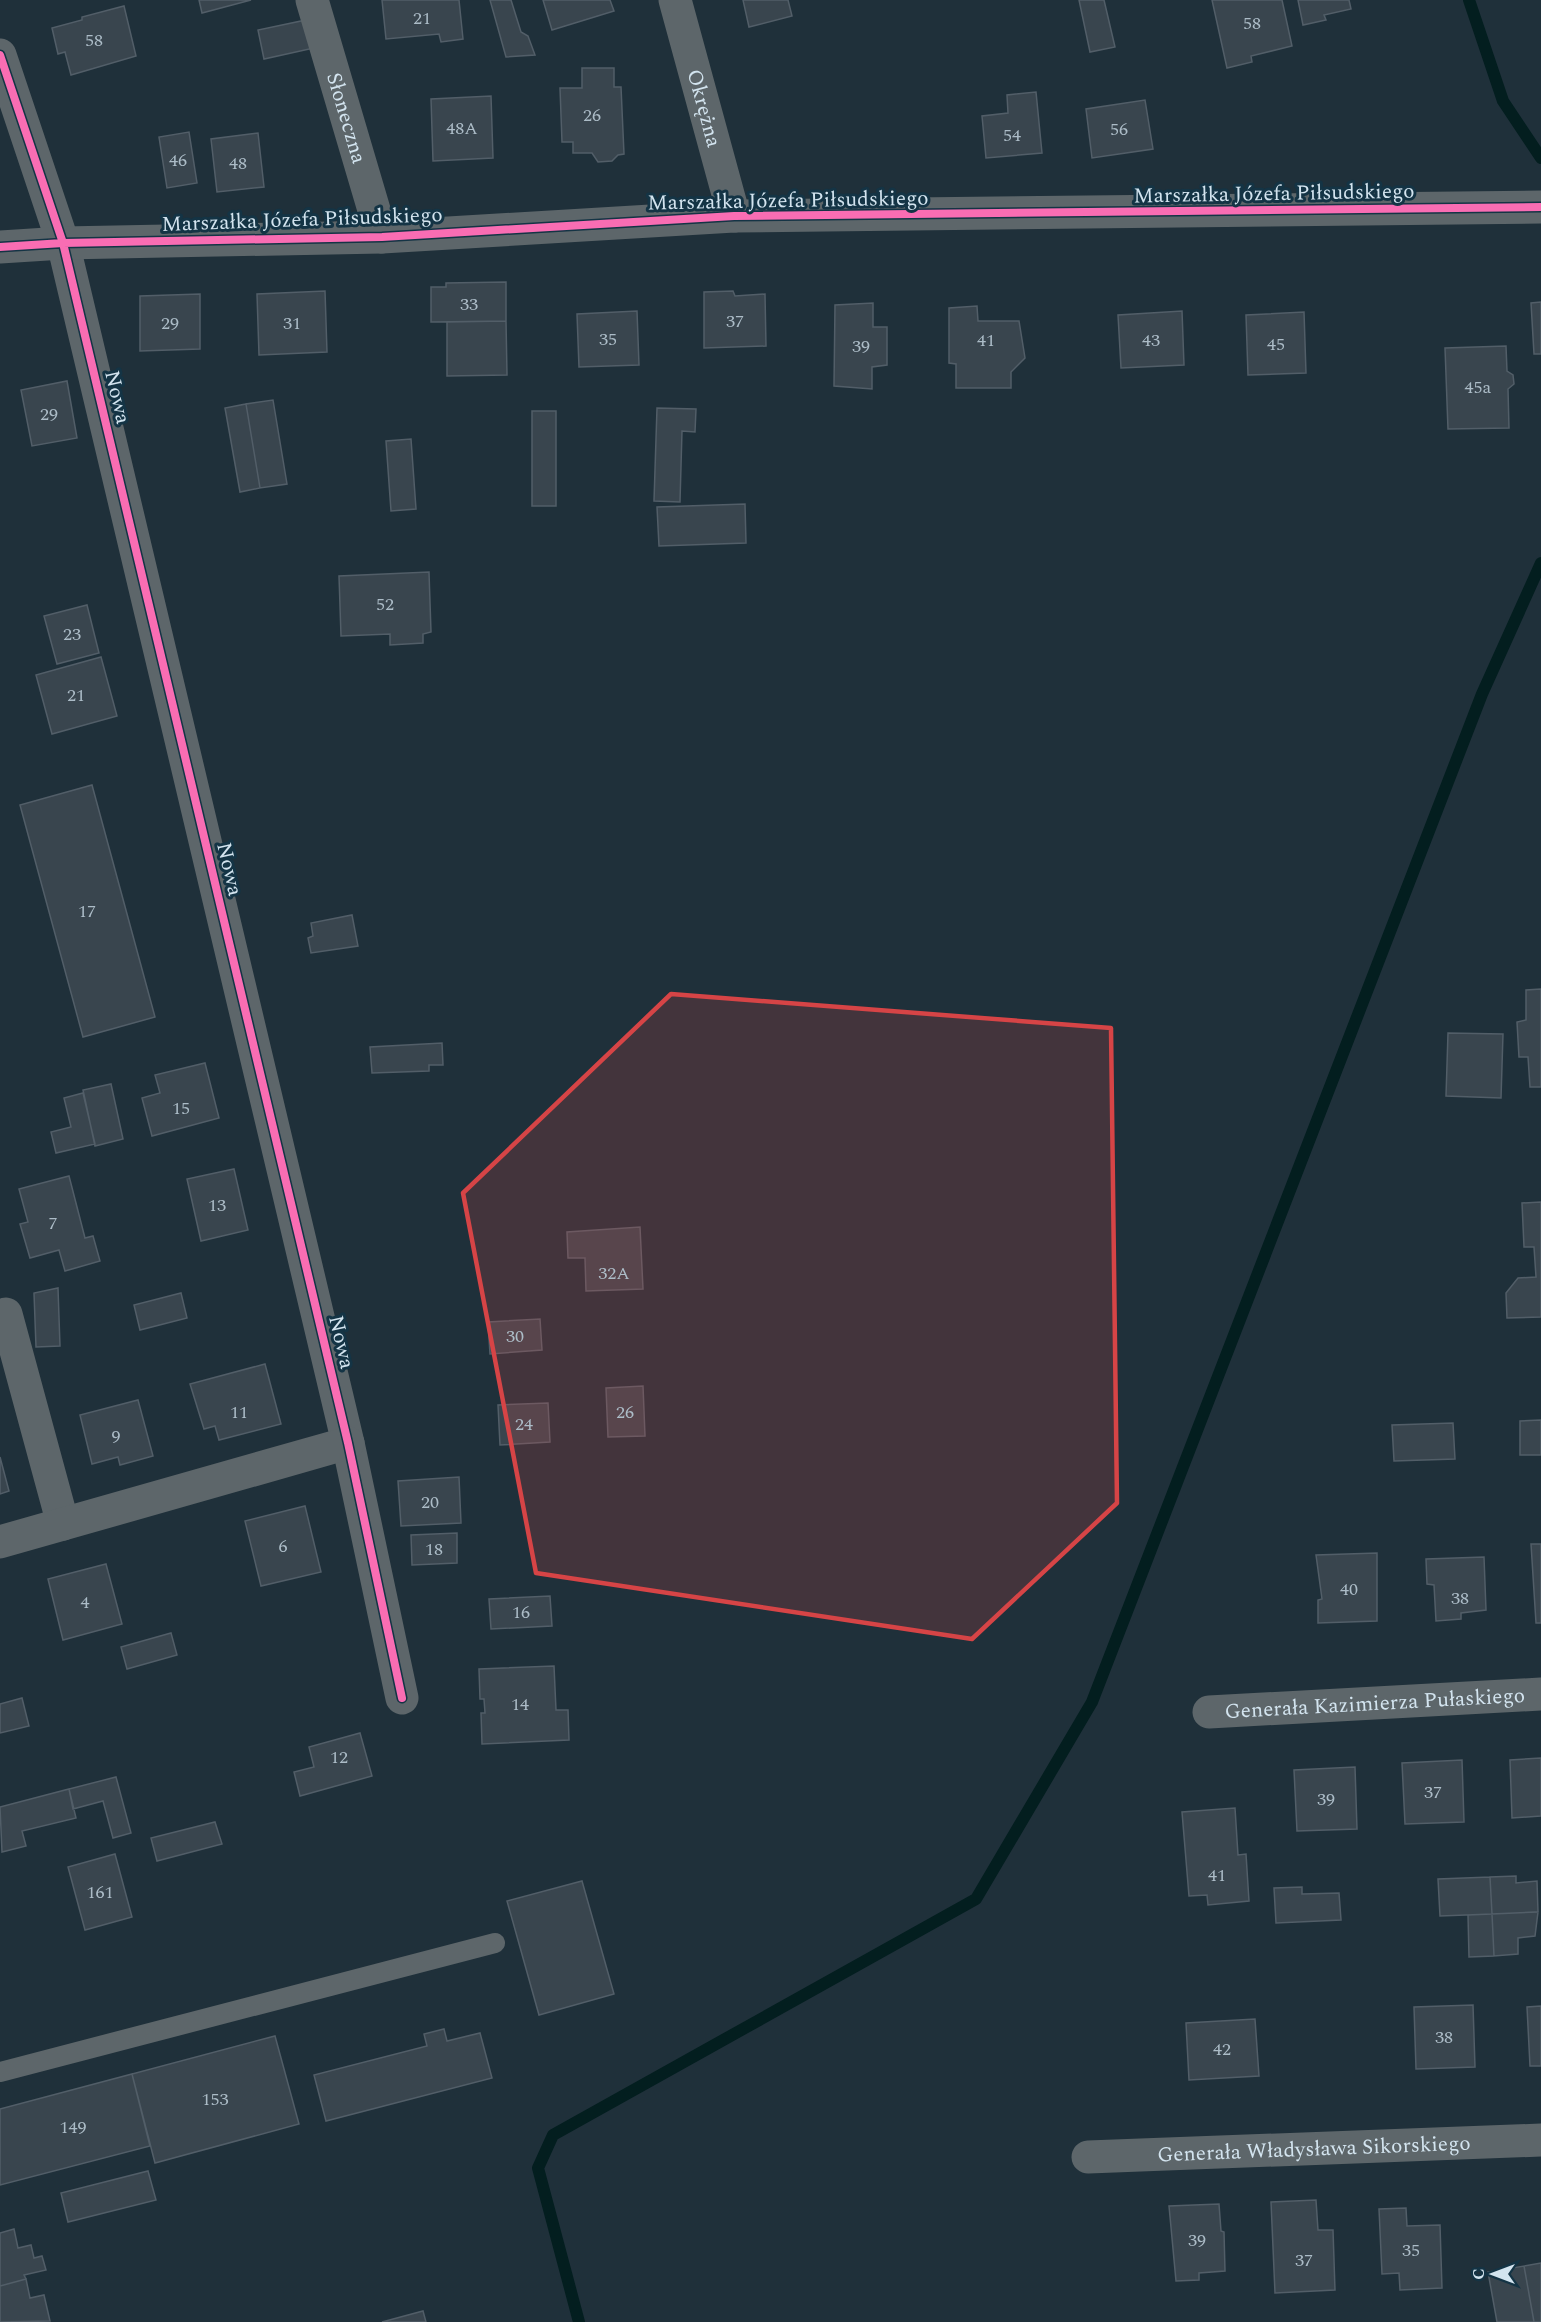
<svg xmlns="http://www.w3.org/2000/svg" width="1541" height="2322" viewBox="0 0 1541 2322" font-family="Spectral,serif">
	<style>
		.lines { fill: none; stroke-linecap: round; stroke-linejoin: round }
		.stream { stroke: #031e1f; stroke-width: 12 }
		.building { fill: #39454e; stroke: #525e68; stroke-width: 1.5 }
		.lane { stroke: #5d666a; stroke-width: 20 }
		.street { stroke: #5d666a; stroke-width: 33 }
		.cycleway-casing { stroke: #143445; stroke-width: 11 }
		.cycleway { stroke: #f96db3; stroke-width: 8 }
		.marked { fill: #d64446; fill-opacity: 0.2; stroke: #d64446; stroke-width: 4.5; stroke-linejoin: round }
		.labels { text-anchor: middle; stroke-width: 6; stroke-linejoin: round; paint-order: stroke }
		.number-label { font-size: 18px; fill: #acbcc7 }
		.street-label { font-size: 21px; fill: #d3e4ef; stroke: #143445 }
	</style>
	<rect width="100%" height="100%" fill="#1f303a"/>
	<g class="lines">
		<path class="stream" d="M1469 0 1503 101 1541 158
			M579 2322 538 2168 553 2135 976 1899 1092 1702 1482 694 1541 563"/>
	</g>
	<path class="building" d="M199 0H251L202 13Z
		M382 0H459L463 39 441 42 439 34 386 39Z
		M490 0H511L521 32 528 36 535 55 506 57Z
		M543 0H610L614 11 552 30Z
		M743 0H788L792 16 749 27Z
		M1079 0H1104L1115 47 1090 52Z
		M1212 0H1282L1292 46 1251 56 1252 62 1227 68Z
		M1298 0H1349L1351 9 1324 15 1326 20 1303 25Z
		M124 6 136 56 71 75 65 52 58 54 52 28 82 20V17Z
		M306 20 314 48 264 59 258 30Z
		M582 68H614V87H621L624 154 618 155 612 161 598 162 592 153H573V142H562L560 88H582Z
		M1036 92 1042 153 986 158 982 116 1008 113 1007 95Z
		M491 96 493 158 433 161 431 99Z
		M1145 100 1153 149 1092 158 1086 109Z
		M189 132 197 183 167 188 159 137Z
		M258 133 264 187 217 192 211 139Z
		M506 282V321L431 322V287H446V283Z
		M325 291 327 352 259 355 257 294Z
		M733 291 735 296 765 294 766 346 704 348V292Z
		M200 294V349L140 351V296Z
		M1541 302V354H1534L1531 303Z
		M873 303V327H887V365L872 367V389L834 386 835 305Z
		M977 306 978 321H1019L1025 358 1011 372V388H956V364L949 363V308Z
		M637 311 639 365 579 367 577 314Z
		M1182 311 1184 365 1121 368 1118 315Z
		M1304 312 1306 373 1248 375 1246 315Z
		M506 321 507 375 447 376V322Z
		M1506 346 1507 371 1513 375 1514 384 1508 389 1509 428 1448 429 1445 348Z
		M67 381 77 438 32 446 21 390Z
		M273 400 287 484 260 488 246 404Z
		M246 404 260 488 240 492 225 408Z
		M657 408 696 409 695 432 682 431 680 502 654 501Z
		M532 411H556V506H532Z
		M411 439 416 509 391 511 386 441Z
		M745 504 746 543 659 546 657 507Z
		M429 572 431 632 423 634V643L390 645V634L341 636 339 576Z
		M87 605 99 653 57 664 44 616Z
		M101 657 117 716 52 734 36 675Z
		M92 785 155 1017 83 1037 20 805Z
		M352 915 358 946 311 953 308 938 313 936 311 923Z
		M1541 989V1087H1530L1528 1057H1519L1517 1022 1526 1020V990Z
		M1448 1033 1503 1034 1501 1098 1446 1096Z
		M442 1043 443 1065H429V1071L372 1073 370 1047Z
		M205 1063 219 1118 152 1136 142 1098 160 1093 155 1075Z
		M111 1084 123 1139 95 1146 83 1090Z
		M83 1093 95 1144 56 1153 51 1132 71 1127 64 1098Z
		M234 1169 248 1230 201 1241 187 1179Z
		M69 1176 85 1238 93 1236 100 1261 65 1271 59 1250 30 1258 20 1224 28 1222 19 1189Z
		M1541 1202V1317L1507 1318 1506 1293 1518 1278 1536 1277 1534 1247H1524L1522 1203Z
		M640 1227 643 1289 586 1291 585 1258H568L567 1232Z
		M58 1288 60 1346 36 1347 34 1293Z
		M181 1293 187 1318 140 1330 134 1305Z
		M540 1319 542 1350 490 1354 488 1322Z
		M265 1364 281 1424 219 1440 215 1426 204 1429 190 1384Z
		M643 1386 645 1436 608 1437 606 1388Z
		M138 1400 153 1456 120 1465 118 1457 92 1464 80 1415Z
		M548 1403 550 1442 500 1445 498 1405Z
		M1541 1420V1455H1520V1421Z
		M1453 1423 1455 1459 1394 1461 1392 1425Z
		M0 1457 9 1491 0 1494Z
		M459 1477 461 1523 401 1526 398 1481Z
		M305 1506 321 1572 261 1586 245 1521Z
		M457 1533V1563L412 1565 411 1535Z
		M1531 1544H1541V1623H1536Z
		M1377 1553V1621L1318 1623V1600L1322 1599 1316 1555Z
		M1484 1557 1486 1610 1461 1613V1619L1436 1621 1434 1585 1427 1584 1426 1559Z
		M106 1564 122 1624 63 1640 48 1579Z
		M550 1596 552 1626 491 1629 489 1599Z
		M171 1633 177 1655 127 1669 121 1647Z
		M554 1666 556 1710H568L569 1740 482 1744 481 1713H485L484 1699H480L479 1669Z
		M22 1698 29 1726 0 1733V1704Z
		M360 1733 372 1776 300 1796 294 1772 314 1767 309 1747Z
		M1541 1758V1816L1512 1818 1510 1760Z
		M1462 1760 1464 1822 1405 1824 1402 1763Z
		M1355 1767 1357 1829 1297 1831 1294 1770Z
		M116 1777 131 1833 113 1838 103 1801 73 1809 69 1789Z
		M69 1789 76 1818 22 1831 26 1846 2 1852 0 1807Z
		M1235 1808 1238 1855 1246 1854 1249 1901 1208 1905 1207 1895 1189 1896 1182 1812Z
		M215 1822 222 1844 157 1861 151 1838Z
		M115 1854 132 1917 85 1930 68 1867Z
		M1516 1876V1883L1537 1881 1538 1912 1492 1914 1490 1877Z
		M1490 1877 1492 1914 1440 1916 1438 1879Z
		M582 1881 614 1994 539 2015 507 1901Z
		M1302 1887V1894L1339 1893 1341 1920 1276 1923 1274 1888Z
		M1534 1912H1538L1535 1936 1518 1938V1954L1494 1956 1492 1914Z
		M1492 1914 1494 1956 1469 1957 1468 1915Z
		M1473 2005 1475 2067 1416 2069 1414 2007Z
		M1541 2006V2066H1530L1527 2007Z
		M1255 2019 1259 2076 1189 2080 1186 2023Z
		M444 2029 447 2041 480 2033 492 2078 326 2121 314 2075 427 2046 424 2034Z
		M275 2036 299 2124 155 2163 132 2074Z
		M132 2074 150 2146 0 2185V2109Z
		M148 2171 156 2200 68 2222 61 2193Z
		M1316 2200 1318 2230H1333L1335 2290 1275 2293 1271 2202Z
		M1219 2204 1221 2231 1224 2232 1225 2271 1199 2273V2280L1176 2281 1169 2206Z
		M1406 2208 1407 2226 1440 2225 1442 2288 1400 2290 1399 2273 1382 2274 1379 2209Z
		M14 2229 18 2248 31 2245 34 2258 42 2256 46 2270 24 2275 26 2279 0 2286V2233Z
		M1541 2263V2322H1534L1524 2266Z
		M1524 2266 1534 2322H1497L1488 2272Z
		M26 2279 30 2298 44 2295 50 2321 0 2322V2286Z
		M423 2311 426 2322H382Z"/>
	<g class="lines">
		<path class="lane" d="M0 2072 495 1943"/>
		<g class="street">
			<path id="s1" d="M312 0 382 237"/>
			<path id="s2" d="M675 0 734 216"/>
			<path d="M0 55 63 243 348 1443 402 1698"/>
			<path d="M0 247 63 243 382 237 734 216 1541 207"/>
			<path d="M6 1314 63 1524"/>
			<path d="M0 1542 348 1443"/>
			<path id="s3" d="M1209 1712 1541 1694"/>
			<path id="s4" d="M1088 2157 1541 2140"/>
		</g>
		<g class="cycleway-casing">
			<path id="cycleway" d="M0 55 63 243 348 1443 402 1698
				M0 247 63 243 382 237 734 216 1541 207"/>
		</g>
		<use href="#cycleway" class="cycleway"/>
	</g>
	<path class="marked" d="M671 994 1111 1028 1117 1503 972 1639 536 1573 463 1193Z"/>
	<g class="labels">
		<g class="number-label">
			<text x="422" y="24">21</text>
			<text x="1252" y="29">58</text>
			<text x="94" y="46">58</text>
			<text x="592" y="121">26</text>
			<text x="462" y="134">48A</text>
			<text x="1119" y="135">56</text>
			<text x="1012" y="141">54</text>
			<text x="178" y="166">46</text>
			<text x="238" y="169">48</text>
			<text x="469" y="310">33</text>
			<text x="735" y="327">37</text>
			<text x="170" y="329">29</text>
			<text x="292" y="329">31</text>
			<text x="608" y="345">35</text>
			<text x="986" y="346">41</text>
			<text x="1151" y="346">43</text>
			<text x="1276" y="350">45</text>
			<text x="861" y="352">39</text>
			<text x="1478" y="393">45a</text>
			<text x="49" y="420">29</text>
			<text x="385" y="610">52</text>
			<text x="72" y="640">23</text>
			<text x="76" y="701">21</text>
			<text x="87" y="917">17</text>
			<text x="181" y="1114">15</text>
			<text x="217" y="1211">13</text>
			<text x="53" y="1229">7</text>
			<text x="614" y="1279">32A</text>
			<text x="515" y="1342">30</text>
			<text x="239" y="1418">11</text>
			<text x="625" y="1418">26</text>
			<text x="524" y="1430">24</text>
			<text x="116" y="1442">9</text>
			<text x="430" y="1508">20</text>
			<text x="283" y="1552">6</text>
			<text x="434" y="1555">18</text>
			<text x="1349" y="1595">40</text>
			<text x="1460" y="1604">38</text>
			<text x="85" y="1608">4</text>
			<text x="521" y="1618">16</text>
			<text x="520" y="1710">14</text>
			<text x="339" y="1763">12</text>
			<text x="1433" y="1798">37</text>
			<text x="1326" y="1805">39</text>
			<text x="1217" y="1881">41</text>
			<text x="100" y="1898">161</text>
			<text x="1444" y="2043">38</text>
			<text x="1222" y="2055">42</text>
			<text x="215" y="2105">153</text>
			<text x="73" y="2133">149</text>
			<text x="1197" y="2246">39</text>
			<text x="1411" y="2256">35</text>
			<text x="1304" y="2266">37</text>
		</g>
		<g class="street-label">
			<text dy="7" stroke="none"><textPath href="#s2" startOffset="112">Okrężna</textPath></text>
			<text dy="7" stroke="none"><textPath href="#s1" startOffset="123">Słoneczna</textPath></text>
			<text transform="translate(1274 193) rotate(-1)" y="7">Marszałka Józefa Piłsudskiego</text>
			<text transform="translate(788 200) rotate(-1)" y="7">Marszałka Józefa Piłsudskiego</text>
			<text transform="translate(302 219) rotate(-2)" y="7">Marszałka Józefa Piłsudskiego</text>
			<text transform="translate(118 397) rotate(77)" y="7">Nowa</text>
			<text transform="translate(230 869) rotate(77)" y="7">Nowa</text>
			<text transform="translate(342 1342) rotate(77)" y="7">Nowa</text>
			<text dy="7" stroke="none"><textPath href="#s3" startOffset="166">Generała Kazimierza Pułaskiego</textPath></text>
			<text dy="7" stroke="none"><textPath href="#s4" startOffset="226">Generała Władysława Sikorskiego</textPath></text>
		</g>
	</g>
	<g transform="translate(1493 2274) rotate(270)" stroke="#143445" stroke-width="4.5" paint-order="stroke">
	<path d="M0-4.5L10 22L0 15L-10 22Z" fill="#d3e4ef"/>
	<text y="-9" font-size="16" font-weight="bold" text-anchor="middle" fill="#d3e4ef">С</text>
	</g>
</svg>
